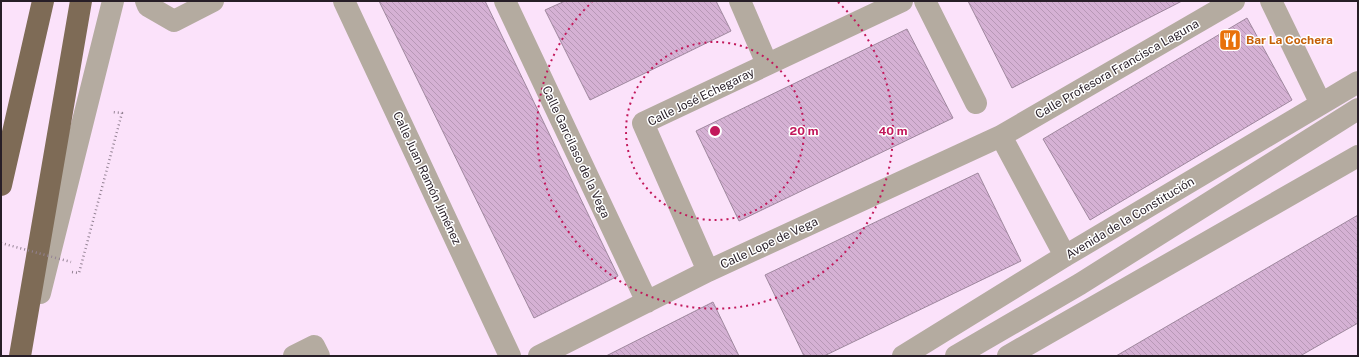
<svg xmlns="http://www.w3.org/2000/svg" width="1359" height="357" viewBox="0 0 1359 357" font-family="'Public Sans',sans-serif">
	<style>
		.building { fill: url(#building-back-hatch); stroke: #9f889e }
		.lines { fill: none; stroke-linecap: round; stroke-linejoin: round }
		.path { stroke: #948394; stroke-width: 2.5; stroke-dasharray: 1 3; stroke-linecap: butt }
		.minor { stroke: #b4aba0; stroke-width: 22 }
		.tertiary { stroke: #b4aba0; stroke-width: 22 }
		.trunk { stroke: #7e6b56; stroke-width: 22 }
		.path-bridge { stroke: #948394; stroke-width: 2.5; stroke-dasharray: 1 3; stroke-linecap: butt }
		.ring { fill: none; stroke: #c2185b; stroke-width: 2; stroke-dasharray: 2 4 }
		.labels { text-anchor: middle; stroke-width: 3; stroke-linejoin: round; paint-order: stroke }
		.food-label { font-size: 12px; font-weight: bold; fill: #c56008; stroke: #fff; text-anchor: start }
		.street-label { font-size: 12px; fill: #271e27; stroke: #fff }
		.centre { fill: #c2185b; stroke: #fff; stroke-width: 2 }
		.ring-label { font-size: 12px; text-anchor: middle; font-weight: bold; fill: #c2185b; stroke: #fff; stroke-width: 3; stroke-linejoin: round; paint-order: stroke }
	</style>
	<defs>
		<pattern id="building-back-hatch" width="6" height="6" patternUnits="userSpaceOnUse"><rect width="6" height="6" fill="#d5b1d4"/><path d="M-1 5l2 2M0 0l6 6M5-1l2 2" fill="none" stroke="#b798b6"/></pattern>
	</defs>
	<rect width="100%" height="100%" fill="#fbe2fa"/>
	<path class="building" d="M379 1H485L618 276 534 318Z
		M565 1H716L731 31 590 100 545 10Z
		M968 1H1182L1012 88Z
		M1247 18 1292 100 1090 220 1043 139Z
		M907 29 953 118 739 221 696 131Z
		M978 173 1021 261 824 356H804L765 275Z
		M1358 215V323L1300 356H1116Z
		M713 302 739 356H606Z"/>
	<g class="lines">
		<path class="path" d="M72 272 79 273 122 113 112 112"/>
		<path class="minor" d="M146 1 148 6 174 21 213 1
			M344 1 510 356
			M505 1 647 302
			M740 1 767 64
			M925 1 976 103
			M1271 1 1321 104
			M1001 136 1065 256
			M708 271 643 123 902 1
			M294 356 314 346 319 356
			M539 356 708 271 1001 136 1234 1
			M903 356 1065 256 1358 82
			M1008 356 1358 156"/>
		<path class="tertiary" d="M40 293 113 1
			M956 356 1080 284 1358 109"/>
		<path class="trunk" d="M1 185 43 1
			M20 356 81 1"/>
		<path class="path-bridge" d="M1 243 71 262"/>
	</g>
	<g class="ring">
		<circle cx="715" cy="131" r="89"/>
		<path d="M838 2A178 178 0 1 1 592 2"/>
	</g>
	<defs>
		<g id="restaurant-square" transform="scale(1.15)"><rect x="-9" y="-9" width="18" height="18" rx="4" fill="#e8710a" stroke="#fff"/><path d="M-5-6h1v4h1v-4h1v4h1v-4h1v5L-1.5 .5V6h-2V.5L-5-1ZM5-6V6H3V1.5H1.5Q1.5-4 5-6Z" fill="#fff"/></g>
	</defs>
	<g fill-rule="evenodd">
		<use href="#restaurant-square" x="1230" y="40"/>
	</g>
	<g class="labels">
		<g class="food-label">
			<text x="1246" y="44">Bar La Cochera</text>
		</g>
		<g class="street-label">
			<text transform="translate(1117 69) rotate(-30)" y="4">Calle Profesora Francisca Laguna</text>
			<text transform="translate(701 97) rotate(-26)" y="4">Calle José Echegaray</text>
			<text transform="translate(576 152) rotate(65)" y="4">Calle Garcilaso de la Vega</text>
			<text transform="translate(427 178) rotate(65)" y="4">Calle Juan Ramón Jiménez</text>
			<text transform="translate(1130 218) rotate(-31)" y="4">Avenida de la Constitución</text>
			<text transform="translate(769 243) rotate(-25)" y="4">Calle Lope de Vega</text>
		</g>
	</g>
	<circle cx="715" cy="131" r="6" class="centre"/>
	<g class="ring-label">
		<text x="804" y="135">20 m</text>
		<text x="893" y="135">40 m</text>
	</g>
	<rect width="1359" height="357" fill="none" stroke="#271e27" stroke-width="4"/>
</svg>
